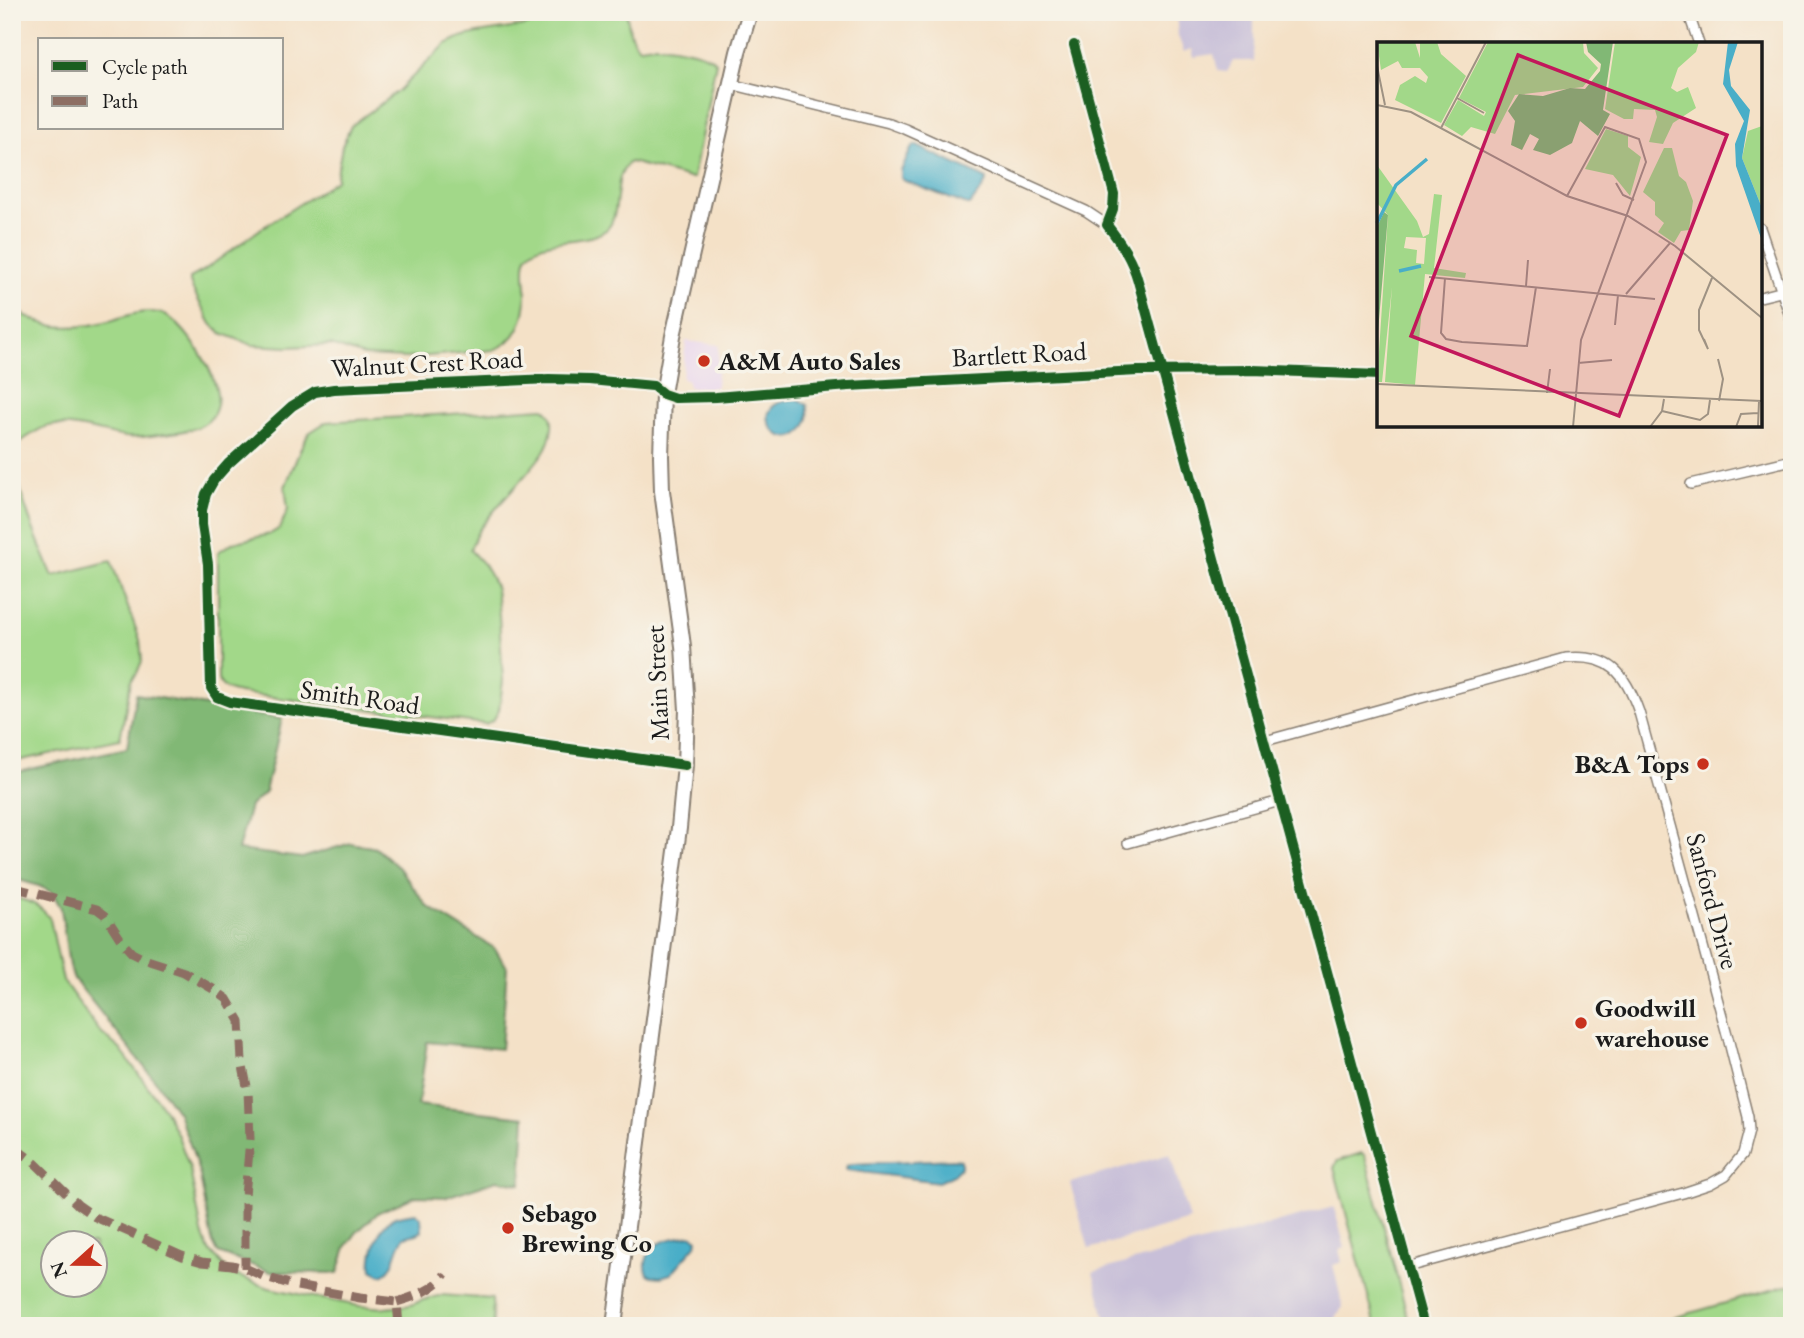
<svg xmlns="http://www.w3.org/2000/svg" width="1804" height="1338" viewBox="0 0 1804 1338" font-family="'EB Garamond',serif">
	<style>
		.built { fill: #e7d2ef }
		.industrial { fill: #c8bfd8 }
		.green { fill: #a2d889; stroke: #5f7a52; stroke-width: 2; fill-rule: evenodd }
		.forest { fill: #81b875; stroke: #4e6a48; stroke-width: 2 }
		.water { fill: #49aec8; stroke: #326572; stroke-width: 2 }
		.lines { fill: none; stroke-linecap: round; stroke-linejoin: round }
		.minor-casing { stroke: #887e72; stroke-width: 12 }
		.highway-casing { stroke: #887e72; stroke-width: 18 }
		.minor { stroke: #fff; stroke-width: 9 }
		.highway { stroke: #fff; stroke-width: 14 }
		.quiet { stroke: #8d6e63; stroke-width: 9; stroke-dasharray: 18 9; stroke-linecap: butt }
		.cycleway-casing { stroke: #f7f3e8; stroke-width: 15 }
		.cycleway { stroke: #1b5e20; stroke-width: 10 }
		.poi-dot { fill: #c8321e; stroke: #f7f3e8; stroke-width: 2.5 }
		.labels { text-anchor: middle; stroke-width: 7; stroke-linejoin: round; paint-order: stroke }
		.street-label { font-size: 26px; fill: #1c1c1c; stroke: #f7f3e8 }
		.poi-label { font-size: 26px; font-weight: bold; fill: #1c1c1c; stroke: #f7f3e8; text-anchor: start }
		.inset-river { fill: none; stroke: #49aec8; stroke-width: 3.5 }
		.inset-road { fill: none; stroke: #9e9283; stroke-width: 2 }
		.view { fill: #c2185b; fill-opacity: 0.15; stroke: #c2185b; stroke-width: 3.5 }
		.inset-edge { fill: none; stroke: #1c1c1c; stroke-width: 3.5 }
	</style>
	<rect width="100%" height="100%" fill="#f7f3e8"/>
	<filter id="ink" filterUnits="userSpaceOnUse"><feTurbulence type="fractalNoise" baseFrequency=".0143" numOctaves="2"/><feDisplacementMap in="SourceGraphic" scale="14" xChannelSelector="R" yChannelSelector="G"/><feConvolveMatrix kernelMatrix="1 2 1 2 8 2 1 2 1" color-interpolation-filters="sRGB"/></filter>
	<filter id="wash" filterUnits="userSpaceOnUse"><feTurbulence type="fractalNoise" baseFrequency=".00686" numOctaves="4" result="noise"/><feDisplacementMap in="SourceGraphic" scale="28" xChannelSelector="R" yChannelSelector="G"/><feGaussianBlur stdDeviation="1.57" result="paint"/><feColorMatrix in="noise" values="0 0 0 0 0 0 0 0 0 0 0 0 0 0 0 0 0 1.4 0 .05"/><feComposite in="paint" operator="in"/></filter>
	<g filter="url(#wash)">
		<rect width="100%" height="100%" fill="#f4e1c7"/>
		<path class="built" d="M686 341 719 345 716 388 688 387V380L682 379Z"/>
		<path class="industrial" d="M1176 12H1254V61H1233L1227 72 1218 71 1214 54 1194 57 1192 49 1184 52 1178 36Z
			M1170 1154 1189 1220 1089 1249 1070 1183Z
			M1334 1207 1345 1248 1339 1250 1342 1262 1333 1265 1343 1307 1329 1326H1151L1141 1317 1107 1325 1093 1272Z"/>
		<path class="green" d="M574 12H626C630 26 628 37 639 47 644 47 650 45 656 45 670 46 707 51 716 62L693 178H689L631 162 628 163C625 167 622 172 620 177 616 191 618 219 607 229 588 246 537 235 527 257 522 268 527 282 526 294 526 318 518 342 493 350L407 358 364 356 331 345 287 347 252 345 221 333 211 324 193 290 190 282V278L203 271 259 230 323 189 336 180 342 146 351 126 398 91 446 44 461 37 478 33 524 26Z
			M12 306C42 332 77 330 113 320 128 315 149 308 165 315 183 324 203 355 211 373 217 388 222 404 211 418 202 429 185 431 172 433 157 435 140 439 125 437 102 433 80 425 56 425 47 425 40 429 32 434 28 437 22 440 19 444 4 467 42 551 53 576L111 561 140 640 142 661 137 673 131 681 120 739 12 762Z
			M544 408C559 417 550 442 543 453 524 480 498 503 479 530 475 536 473 543 470 550L484 565 491 577 496 589 499 615 503 681 499 710 494 719 486 724 239 693C229 691 223 689 218 680V552L232 543 270 534 280 528 288 509 285 487 301 448 309 433 326 422Z
			M12 897C29 901 40 904 50 919L63 981 101 1033 120 1049 165 1110 178 1136 190 1169 202 1233 208 1249 230 1273 269 1288 359 1306 386 1308 411 1305 423 1300 442 1295 492 1299 493 1326H12ZM52 1244H94V1286H52Z
			M1362 1153 1365 1156 1410 1326H1376L1334 1168 1337 1161Z
			M1792 1284V1326H1645Z"/>
		<path class="forest" d="M136 694 282 719 265 792 250 806 238 850 302 858 351 843 376 848 399 868 427 906 494 948 507 967 501 1049 427 1042 418 1105 525 1117 521 1184 497 1180 446 1197 416 1196 379 1212 357 1232 346 1247 338 1273 271 1272 218 1253 212 1241 200 1176 192 1150 178 1113 157 1083 74 979 69 966 61 908 52 892 39 886 12 878V773L127 748Z"/>
		<path class="water" d="M915 145 987 179 984 186 970 205H967L905 181 901 178V171L912 147Z
			M798 399 807 405C809 413 809 420 805 427 784 461 738 401 798 399Z
			M953 1159 961 1160V1167L952 1176 938 1182 846 1170 847 1165 852 1164Z
			M416 1213 421 1218 422 1231 417 1234 404 1237C394 1251 396 1271 381 1275L372 1270C370 1255 378 1226 393 1218 399 1215 408 1214 416 1213Z
			M691 1235 697 1238 696 1245 671 1274 661 1277 652 1276 648 1274C645 1268 645 1264 647 1258 653 1240 674 1238 691 1235Z"/>
	</g>
	<g filter="url(#ink)">
		<g class="lines">
			<g class="minor-casing">
				<path id="minor" d="M1688 12 1699 44
					M1074 45 1114 194 1113 209 1107 225C1121 243 1132 259 1138 281L1424 1326
					M730 84 889 123 905 129 1086 211 1107 225
					M1760 228 1792 322
					M1760 297 1792 289
					M1691 484 1792 460
					M1265 741 1566 658C1611 654 1625 673 1639 712L1728 1038 1748 1117 1749 1131 1743 1154 1726 1175 1710 1184 1683 1193 1407 1267
					M685 765 230 702 217 697 211 688 208 564 202 525V510L206 494 214 480 228 464 292 406 315 392 334 389 549 379 590 380 653 386 663 394 675 398 716 397 849 386 1138 371 1252 370 1379 375
					M1128 843 1280 801"/>
			</g>
			<g class="highway-casing">
				<path id="highway" d="M614 1326 679 828 685 765 687 710 683 646 662 491 661 456 663 394 673 336 738 52 750 12"/>
			</g>
			<use href="#minor" class="minor"/>
			<use href="#highway" class="highway"/>
			<path class="quiet" d="M12 887 97 909 105 915 123 943 132 953 144 959 184 972 213 989 227 999 240 1021 242 1062 248 1091 250 1139 245 1196V1268
				M12 1147 22 1153 35 1163 78 1205 95 1217 182 1256 202 1262 232 1265 245 1268 265 1277 297 1286 360 1298 397 1302 399 1326
				M397 1302C414 1297 436 1289 445 1274"/>
			<g class="cycleway-casing">
				<path id="cycleway" d="M1074 45 1114 194 1113 209 1107 225C1121 243 1132 259 1138 281L1424 1326
					M685 765 230 702 217 697 211 688 208 564 202 525V510L206 494 214 480 228 464 292 406 315 392 334 389 549 379 590 380 653 386 663 394 675 398 716 397 849 386 1138 371 1252 370 1379 375"/>
			</g>
			<use href="#cycleway" class="cycleway"/>
		</g>
	</g>
	<g class="poi-dot">
		<circle cx="704" cy="361" r="7"/>
		<circle cx="1703" cy="764" r="7"/>
		<circle cx="1581" cy="1023" r="7"/>
		<circle cx="508" cy="1228" r="7"/>
	</g>
	<g class="labels">
		<g class="street-label">
			<text transform="translate(1019 354) rotate(-3)" y="9">Bartlett Road</text>
			<text transform="translate(427 363) rotate(-3)" y="9">Walnut Crest Road</text>
			<text transform="translate(657 683) rotate(-93)" y="9">Main Street</text>
			<text transform="translate(360 697) rotate(8)" y="9">Smith Road</text>
			<text transform="translate(1713 901) rotate(75)" y="9">Sanford Drive</text>
		</g>
		<g class="poi-label">
			<text x="718" y="370">A&amp;M Auto Sales</text>
			<text x="1689" y="773" text-anchor="end">B&amp;A Tops</text>
			<text x="1595" y="1017">Goodwill<tspan x="1595" dy="30">warehouse</tspan></text>
			<text x="522" y="1222">Sebago<tspan x="522" dy="30">Brewing Co</tspan></text>
		</g>
	</g>
	<g transform="translate(1377 42)">
		<rect width="385" height="385" fill="#f4e1c7"/>
		<path d="M0 0H38L43 16V0H60L64 12 89 34 64 81 18 58 23 43 38 34 49 41 51 35 43 26H25L21 19 4 28ZM111 0H206L207 11 221 26 206 45 138 53 118 92 94 85 85 94 67 83 81 58 107 74 109 70 82 56ZM238 0H322L319 10 301 26 294 46 300 50 311 45 319 66 296 81 286 102 272 100 280 75 278 68 257 67 256 77H247L228 67ZM385 84 384 90 385 166 365 116 371 89ZM229 87 251 94V105L264 115 253 154 236 133 208 127ZM287 106H295L302 134 309 140 316 159 312 188 304 189 297 201 281 190 287 181 278 173V160L266 150ZM0 123 40 179 46 195 52 192 57 152 65 153 57 226 89 231 88 236 48 232 38 343 8 340 15 245 5 340H0L11 173 0 161ZM29 195 49 196 47 222 39 221 40 208 27 206Z" fill="#a2d889" fill-rule="evenodd"/>
		<path d="M209 0H236L226 68 233 72 221 94 203 79 195 101 173 113 156 108 162 97 153 92 145 108 134 103 138 79 131 69 142 52 166 54 193 46 208 47 223 29 224 22 211 10ZM7 170 11 173 0 301V185Z" fill="#81b875"/>
		<path d="M351 0H361L352 28 354 44 373 68 365 116 385 166V199L359 124 358 102 367 79 346 42Z" fill="#49aec8"/>
		<path class="inset-river" d="M0 181 19 143 50 117M22 229 44 224"/>
		<path class="inset-road" d="M0 24 8 63M80 56 107 71M0 63 34 70 190 154 251 174 298 204 385 276M64 86 109 0M239 141 246 153 257 158M190 154 228 85 262 97 269 120 204 298 196 385M52 235 278 257M68 236 64 291 69 297 85 300 150 304 159 245M149 244 151 218M249 252 293 201M238 283 241 253M327 297 331 307 322 288V268L335 236M341 317 346 337 342 359M201 321 235 318M0 342 385 359M170 351 173 327M285 369 323 378 331 372 333 358M381 384 382 359M273 385 285 369 287 357M359 385 364 372 381 371"/>
		<path class="view" d="M141 13 350 93 242 374 34 294Z"/>
		<rect width="385" height="385" class="inset-edge"/>
	</g>
	<rect width="1804" height="1338" fill="none" stroke="#f7f3e8" stroke-width="42"/>
	<rect x="38" y="38" width="245" height="91" fill="#f7f3e8" stroke="#9f9d96" stroke-width="2"/>
	<rect x="52" y="61" width="35" height="10" fill="#1b5e20" stroke="#9f9d96" stroke-width="2"/>
	<text x="102" y="74" font-size="21" fill="#1c1c1c">Cycle path</text>
	<rect x="52" y="96" width="35" height="10" fill="#8d6e63" stroke="#9f9d96" stroke-width="2"/>
	<text x="102" y="108" font-size="21" fill="#1c1c1c">Path</text>
	<g transform="translate(74 1264) rotate(249)"><circle r="33" fill="#f7f3e8" stroke="#9f9d96" stroke-width="2"/>
	<path d="M0-5L12 26L0 18L-12 26Z" fill="#c8321e"/>
	<text y="-10" font-size="19" font-weight="bold" text-anchor="middle" fill="#1c1c1c">N</text>
	</g>
</svg>
